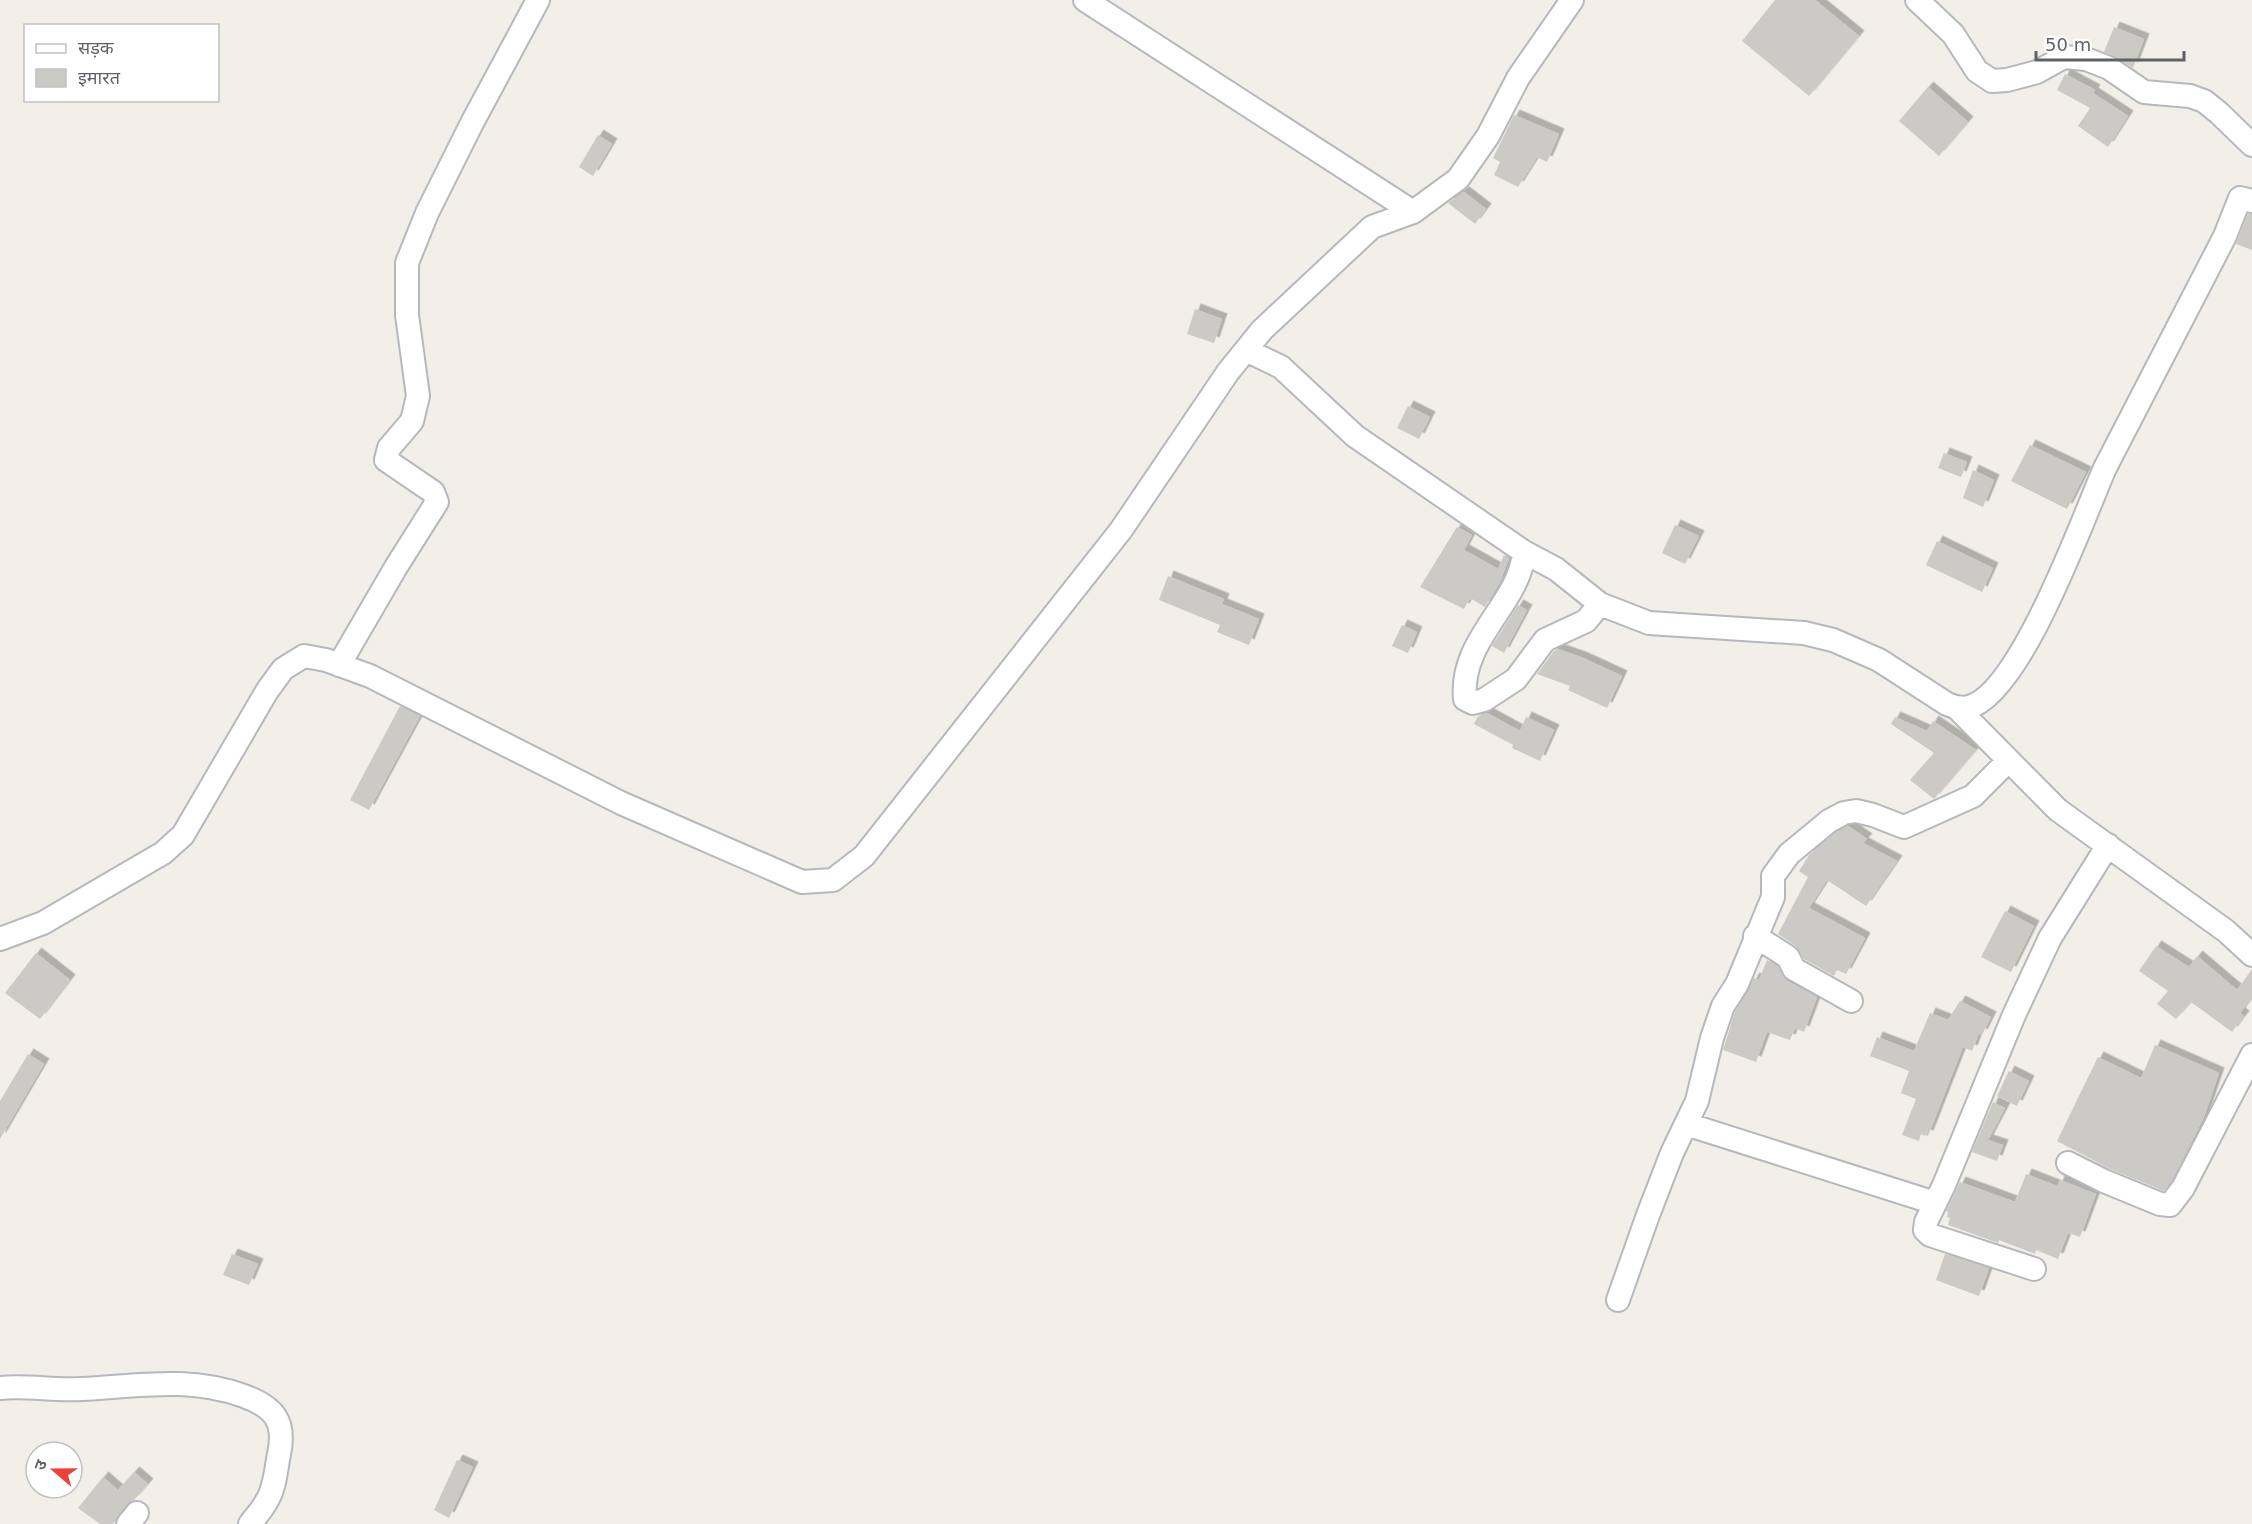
<svg xmlns="http://www.w3.org/2000/svg" width="2252" height="1524" viewBox="0 0 2252 1524" font-family="'DejaVu Sans','Noto Sans Devanagari',sans-serif">
	<style>
		.building { fill: #cccac5; filter: url(#shadow) }
		.lines { fill: none; stroke-linecap: round; stroke-linejoin: round }
		.minor-casing { stroke: #b5b8bc; stroke-width: 26 }
		.minor { stroke: #fff; stroke-width: 22 }
	</style>
	<defs>
		<filter id="shadow"><feDropShadow dx="5.5" dy="-5.5" stdDeviation="0" flood-color="#0004"/></filter>
	</defs>
	<rect width="100%" height="100%" fill="#f1efe8"/>
	<path class="building" d="M1775 0H1815L1859 36 1809 96 1742 41Z
		M2114 27 2144 39 2133 68 2116 57 2104 52Z
		M2065 74 2095 90 2093 93 2128 116 2108 147 2078 126 2090 108 2057 90Z
		M1928 87 1968 122 1939 156 1899 121Z
		M1514 115 1559 134 1547 162 1537 157 1518 187 1494 175 1500 162 1493 158Z
		M598 135 612 144 593 176 579 167Z
		M1464 192 1486 209 1475 224 1448 203Z
		M2248 214H2252V250L2236 244Z
		M1195 309 1222 319 1214 343 1187 334Z
		M1408 406 1430 417 1419 439 1397 428Z
		M2030 445 2086 472 2067 509 2011 481Z
		M1944 453 1967 462 1961 477 1938 468Z
		M1973 470 1994 480 1983 507 1963 498Z
		M1675 525 1699 536 1685 564 1662 553Z
		M1457 527 1472 535 1464 550 1498 569 1504 555 1509 558 1500 582 1485 607 1470 598 1464 609 1420 587Z
		M1937 541 1993 568 1982 592 1926 565Z
		M1168 576 1224 599 1222 604 1259 619 1249 645 1217 632 1220 625 1159 600Z
		M1518 605 1527 610 1504 653 1492 646Z
		M1402 625 1417 632 1408 653 1392 646Z
		M1558 649 1583 658 1622 676 1607 708 1568 690 1570 686 1537 674 1554 651Z
		M400 706 420 716 369 810 350 800Z
		M1487 713 1520 731 1526 717 1554 730 1540 761 1512 748 1513 745 1474 724 1478 716Z
		M1895 717 1927 731 1933 721 1976 750 1934 799 1910 780 1934 753 1891 724Z
		M1848 826 1867 839 1863 843 1897 861 1866 906 1827 880 1809 908 1865 938 1846 974 1837 970 1834 976 1804 959 1796 946 1778 934 1808 877 1799 871 1809 855 1837 832Z
		M2005 911 2034 926 2011 972 1981 957Z
		M2156 946 2189 967 2197 956 2237 990 2252 969V997L2240 1013 2244 1016 2232 1032 2191 1002 2176 1019 2157 1004 2168 991 2139 971Z
		M36 953 70 980 40 1019 5 993Z
		M1767 960 1778 966 1787 981 1817 997 1804 1032 1795 1028 1790 1040 1767 1032 1756 1062 1723 1050 1735 1012 1754 978 1759 980Z
		M1960 1001 1991 1017 1982 1035 1979 1033 1972 1051 1963 1047 1928 1136 1921 1134 1919 1141 1902 1135 1916 1099 1901 1093 1909 1071 1870 1056 1877 1037 1914 1051 1930 1013 1948 1020Z
		M2155 1045 2219 1073 2204 1117 2172 1181 2164 1191 2110 1169 2057 1141 2098 1057 2141 1078Z
		M28 1054 44 1064 0 1139V1101Z
		M2009 1071 2029 1081 2017 1106 1997 1096Z
		M1993 1102 2005 1108 1988 1140 2003 1145 1997 1161 1972 1152Z
		M2026 1174 2057 1186 2060 1180 2096 1194 2080 1237 2068 1233 2058 1259 2036 1250 2035 1254 1999 1240 1998 1243 1948 1225 1950 1218 1947 1217 1948 1212 1946 1211 1960 1182 2015 1202Z
		M232 1254 258 1264 249 1285 223 1275Z
		M1945 1254 1989 1268 1979 1296 1936 1280Z
		M457 1460 473 1467 449 1518 434 1510Z
		M134 1472 148 1484 134 1500 127 1504 113 1524H100L78 1508 103 1477 118 1490Z"/>
	<g class="lines">
		<g class="minor-casing">
			<path id="minor" d="M1085 0 1413 212
				M1917 0 1953 34 1977 71 1992 81 2007 80 2037 72 2064 57 2086 59 2109 68 2144 92 2190 96 2204 101 2219 113 2252 145
				M1246 350 1281 367 1355 436 1524 552 1556 569 1600 604 1649 623 1804 633 1833 640 1879 660 1947 704C1954 707 1960 709 1969 707 2021 693 2083 518 2105 468L2225 236 2240 198 2252 201
				M1524 552C1520 604 1459 639 1465 699L1473 703 1484 700 1516 679 1545 640 1586 621 1600 604
				M339 665 396 567 437 502 433 492 386 460 389 448 412 421 418 396 407 315V263L427 213 472 123 538 0
				M1957 708 2058 810 2226 931 2252 955
				M1755 936 1788 957 1794 969 1851 1001
				M0 939 43 923 163 853 183 835 267 691 283 669 304 656 326 660 370 676 621 803 802 882 833 880 864 856 1121 530 1228 372 1262 330 1372 227 1413 212 1458 179 1488 136 1518 78 1572 0
				M1686 1124 1935 1203
				M2068 1163 2104 1181 2160 1204 2170 1205 2183 1188 2252 1055
				M2034 1269 1930 1235 1925 1230 1926 1222 1944 1185 2014 1015 2050 938 2108 845
				M1618 1300 1648 1215 1672 1153 1697 1101 1712 1038 1723 1006 1737 984 1773 897V876L1789 854 1829 821 1844 813 1856 811 1873 815 1904 827 1973 796 2008 761
				M0 1388C27 1385 54 1391 82 1389 139 1386 189 1376 244 1396 274 1407 286 1421 279 1454 276 1469 275 1489 266 1502 262 1510 255 1517 250 1524
				M128 1524 137 1513"/>
		</g>
		<use href="#minor" class="minor"/>
	</g>
	<rect x="24" y="24" width="195" height="78" fill="#ffffff" stroke="#bfc1c3" stroke-width="1.5"/>
	<rect x="36" y="44" width="30" height="9" fill="#ffffff" stroke="#bfc1c3" stroke-width="1.5"/>
	<text x="78" y="54" font-size="18" fill="#5f6368">सड़क</text>
	<rect x="36" y="69" width="30" height="18" fill="#cccac5" stroke="#bfc1c3" stroke-width="1.5"/>
	<text x="78" y="84" font-size="18" fill="#5f6368">इमारत</text>
	<g transform="translate(54 1470) rotate(290)"><circle r="28" fill="#ffffff" stroke="#bfc1c3" stroke-width="1.5"/>
	<path d="M0-4.5L10 22L0 15L-10 22Z" fill="#ea4335"/>
	<text y="-9" font-size="16" font-weight="bold" text-anchor="middle" fill="#5f6368">उ</text>
	</g>
	<path d="M2036 51v9h148v-9" fill="none" stroke="#5f6368" stroke-width="3"/>
	<text x="2045" y="51" font-size="18" fill="#5f6368" stroke="#ffffff" stroke-width="4.5" paint-order="stroke">50 m</text>
</svg>
